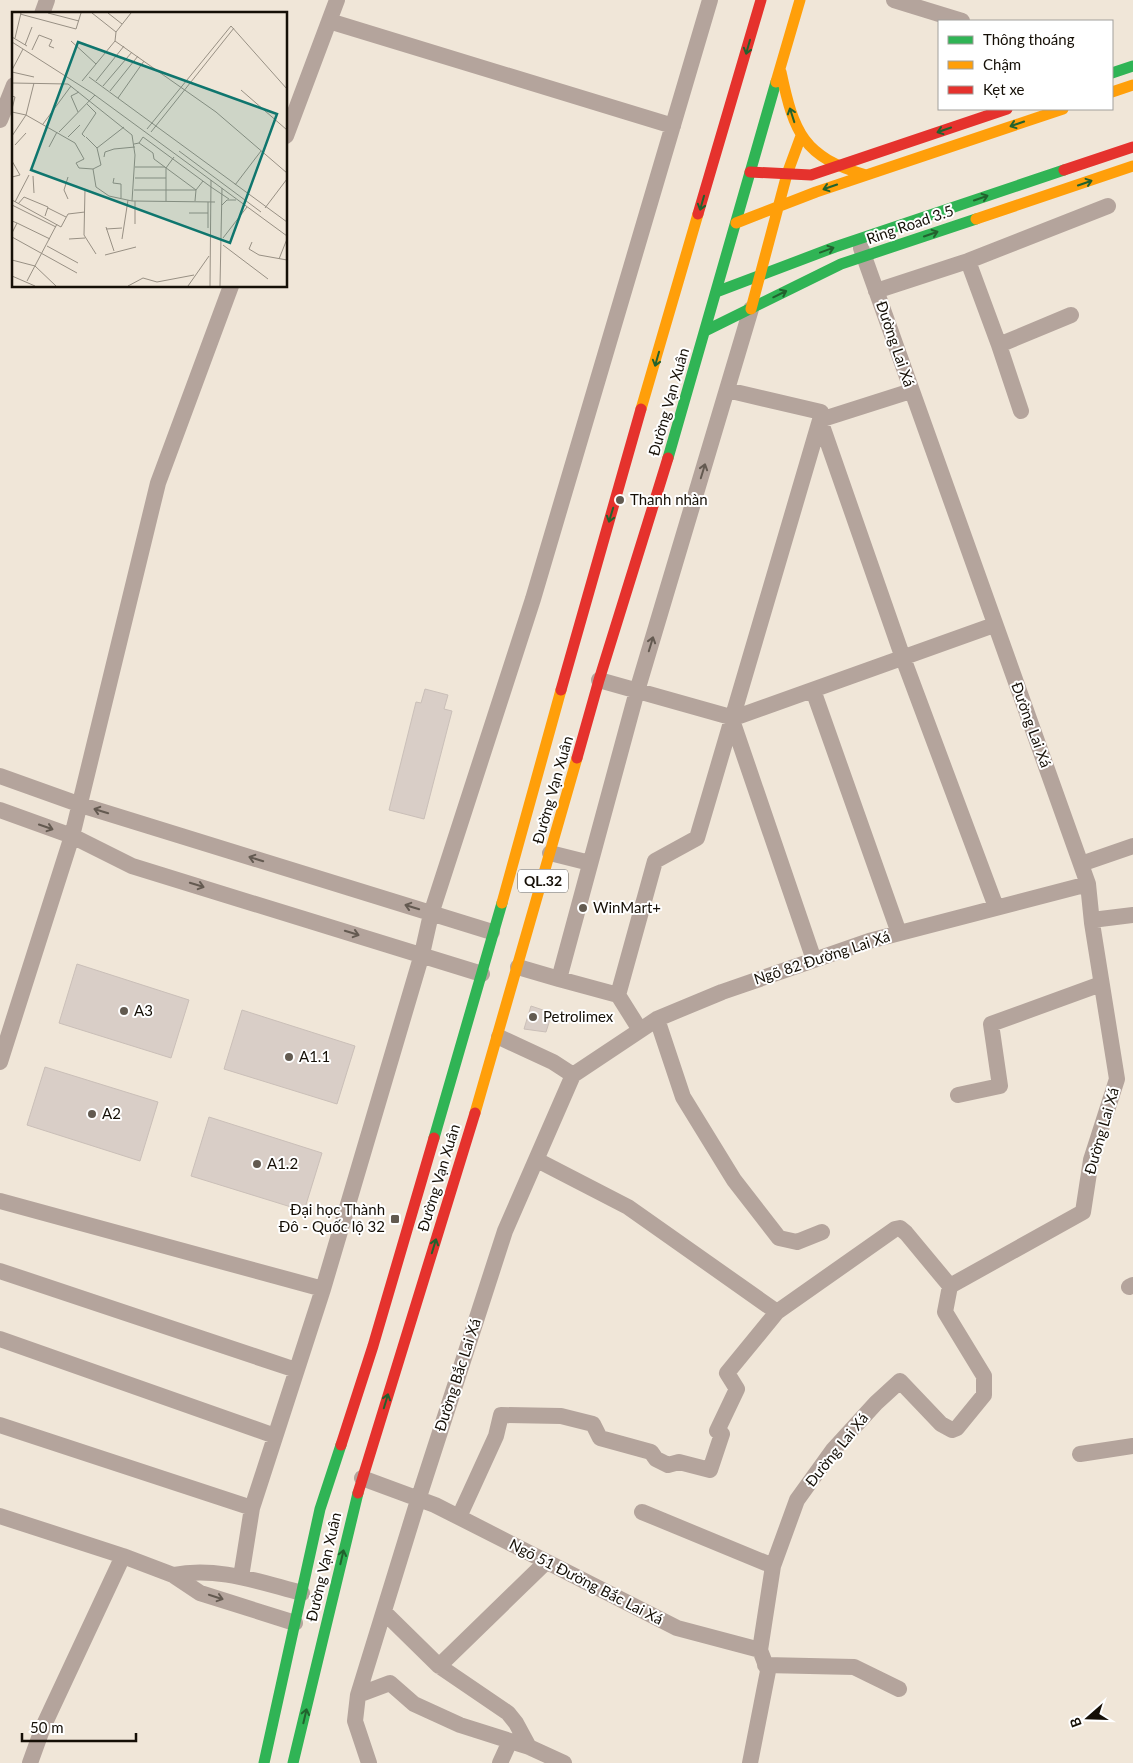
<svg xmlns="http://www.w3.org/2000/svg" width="1133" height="1763" viewBox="0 0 1133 1763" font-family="Lato,sans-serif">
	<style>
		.building { fill: #d9cec7; stroke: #cabfb8 }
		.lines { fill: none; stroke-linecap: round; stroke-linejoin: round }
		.street { stroke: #b4a49c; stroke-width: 16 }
		.fast { stroke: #30b455; stroke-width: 11 }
		.slow { stroke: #ff9f0a; stroke-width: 11 }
		.jam { stroke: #e5322d; stroke-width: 11 }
		.oneway { stroke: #22622e }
		.oneway2 { stroke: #645a51 }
		.poi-dot { fill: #625a50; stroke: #fff; stroke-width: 2 }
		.labels { text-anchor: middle; stroke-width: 4; stroke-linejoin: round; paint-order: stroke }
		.shield { fill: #fff; stroke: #5b5751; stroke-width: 1 }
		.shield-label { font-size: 14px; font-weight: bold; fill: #150f06 }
		.street-label { font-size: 15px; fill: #150f06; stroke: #fff }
		.poi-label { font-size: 15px; fill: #150f06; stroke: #fff; text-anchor: start }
		.inset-road { fill: none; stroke: #989084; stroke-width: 1 }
		.view { fill: #0f766e; fill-opacity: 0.15; stroke: #0f766e; stroke-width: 2.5 }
		.inset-edge { fill: none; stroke: #150f06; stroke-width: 2.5 }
	</style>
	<rect width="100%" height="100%" fill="#f0e6d8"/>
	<path class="building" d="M425 689 448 695 444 709 452 711 424 819 389 810 416 702 421 703Z
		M77 964 189 1000 171 1058 59 1023Z
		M531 1006 552 1013 546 1032 524 1029Z
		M242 1010 355 1046 337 1104 224 1069Z
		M45 1067 158 1102 140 1161 27 1125Z
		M209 1117 322 1153 304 1211 191 1176Z"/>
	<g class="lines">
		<path class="street" d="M894 0 962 21
			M42 14 47 0
			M329 21 673 126
			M0 120 14 85
			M286 136 337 0
			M968 261 999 345 1021 411
			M876 291 968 261 1108 206
			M999 345 1071 315
			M911 391 820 420 903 658 996 907
			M599 680 734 718 994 625
			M813 690 899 933
			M732 720 814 960
			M0 776 81 805 492 932
			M0 810 72 836 132 866 482 974
			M550 853 590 863
			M1081 864 1133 846
			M1092 920 1133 915
			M518 967 559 979
			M618 995 559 979 637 691 751 309
			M657 1019 683 1097 734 1180 779 1238 797 1242 822 1232
			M640 1030 618 995 655 861 697 838 820 420 821 412 727 390
			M499 1037 553 1062 573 1075
			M0 1062 72 836 158 483 231 286
			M573 1075 657 1019 722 992 869 941 1088 884
			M958 1095 1000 1086 991 1024 1101 984
			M537 1160 628 1207 777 1312
			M0 1201 323 1289
			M0 1271 296 1370
			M1129 1287 1133 1285
			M0 1339 275 1436
			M0 1425 252 1508
			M717 1431 737 1389 727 1373 777 1312 895 1229 900 1228 906 1233 950 1286
			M1080 1454 1133 1446
			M362 1478 435 1505 677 1628 760 1650
			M642 1512 773 1566
			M0 1516 123 1556 173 1575 200 1593 295 1623
			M459 1517 496 1436 501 1415 561 1416 593 1424 600 1438 651 1452 656 1459 668 1465 679 1462 710 1470 722 1434
			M173 1575C217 1566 259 1582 302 1593
			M241 1577 252 1508 323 1289 422 954 431 914 533 599 710 0
			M384 1612 439 1666 546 1562
			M765 1665 854 1667 899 1689
			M439 1666 508 1713 516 1723 529 1747
			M358 1695 390 1683 414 1704 460 1725 529 1747 564 1763
			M30 1763 43 1727 123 1556
			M369 1763 355 1721 358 1695 419 1497 505 1231 573 1075
			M500 1763 510 1741
			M750 1763 768 1671 760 1650 773 1566 797 1500 833 1450 876 1403 900 1381 941 1424 952 1430 957 1428 984 1395V1376L945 1312 950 1286 1083 1212 1091 1160 1117 1079 1092 923 1088 884 861 248"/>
		<path class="fast" d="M1112 73 1133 66
			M716 292 835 247 1064 170
			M705 331 841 264 976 219
			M668 458 776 82
			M434 1138 502 903
			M264 1763 320 1509 341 1445
			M293 1763 358 1493"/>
		<path class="slow" d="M781 72C794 133 803 157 866 175
			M776 82 800 0
			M1112 92 1133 85
			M976 219 1133 166
			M736 223 816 192 1063 109
			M751 309 787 174 801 136
			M641 409 698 214
			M502 903 561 690
			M475 1113 577 758"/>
		<path class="jam" d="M1064 170 1133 147
			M750 172 811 175 1007 109
			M698 214 761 0
			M561 690 641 409
			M577 758 599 680 668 458
			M341 1445 373 1346 434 1138
			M358 1493 475 1113"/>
	</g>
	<defs><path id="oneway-shaft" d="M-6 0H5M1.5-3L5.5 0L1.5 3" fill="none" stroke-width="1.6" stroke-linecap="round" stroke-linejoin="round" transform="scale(1.25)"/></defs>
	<g class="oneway">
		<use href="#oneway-shaft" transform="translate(748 47) rotate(106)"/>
		<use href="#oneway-shaft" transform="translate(792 115) rotate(-108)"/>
		<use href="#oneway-shaft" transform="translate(1017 124) rotate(161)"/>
		<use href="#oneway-shaft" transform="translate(944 130) rotate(161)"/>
		<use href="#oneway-shaft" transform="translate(1085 183) rotate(-19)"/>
		<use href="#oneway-shaft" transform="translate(830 187) rotate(161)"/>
		<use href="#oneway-shaft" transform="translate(981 198) rotate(-19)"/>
		<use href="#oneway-shaft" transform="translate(702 203) rotate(106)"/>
		<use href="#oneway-shaft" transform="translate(931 234) rotate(-19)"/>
		<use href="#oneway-shaft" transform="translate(827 250) rotate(-20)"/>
		<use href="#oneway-shaft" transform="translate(780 294) rotate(-26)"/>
		<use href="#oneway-shaft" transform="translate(657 359) rotate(106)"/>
		<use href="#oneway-shaft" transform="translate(611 515) rotate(107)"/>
		<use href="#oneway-shaft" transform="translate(434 1246) rotate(-73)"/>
		<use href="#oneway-shaft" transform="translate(386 1401) rotate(-73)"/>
		<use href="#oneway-shaft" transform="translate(342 1557) rotate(-77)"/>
		<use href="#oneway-shaft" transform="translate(305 1716) rotate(-77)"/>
	</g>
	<g class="oneway2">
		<use href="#oneway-shaft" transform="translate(703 471) rotate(-73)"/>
		<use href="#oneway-shaft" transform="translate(651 644) rotate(-73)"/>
		<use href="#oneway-shaft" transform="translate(101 811) rotate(-163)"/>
		<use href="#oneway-shaft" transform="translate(46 827) rotate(19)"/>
		<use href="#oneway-shaft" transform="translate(256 859) rotate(-163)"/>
		<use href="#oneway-shaft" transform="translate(197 885) rotate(17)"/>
		<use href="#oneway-shaft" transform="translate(412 907) rotate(-163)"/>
		<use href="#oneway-shaft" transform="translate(352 933) rotate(17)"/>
		<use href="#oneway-shaft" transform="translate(216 1597) rotate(18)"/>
	</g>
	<g class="poi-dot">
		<circle cx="620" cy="500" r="5"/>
		<circle cx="583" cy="908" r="5"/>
		<circle cx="124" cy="1011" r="5"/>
		<circle cx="533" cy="1017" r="5"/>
		<circle cx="289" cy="1057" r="5"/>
		<circle cx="92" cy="1114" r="5"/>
		<circle cx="257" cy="1164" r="5"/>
		<rect x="390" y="1214" width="10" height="10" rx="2.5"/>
	</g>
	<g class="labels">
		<rect class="shield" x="518" y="869.5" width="50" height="23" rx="4"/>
		<g class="shield-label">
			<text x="543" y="886">QL.32</text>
		</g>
		<g class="street-label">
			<text transform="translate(910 225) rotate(-19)" y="5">Ring Road 3.5</text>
			<text transform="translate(895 344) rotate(71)" y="5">Đường Lai Xá</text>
			<text transform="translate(669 402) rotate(-74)" y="5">Đường Vạn Xuân</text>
			<text transform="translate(1031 725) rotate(70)" y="5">Đường Lai Xá</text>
			<text transform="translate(553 790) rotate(-74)" y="5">Đường Vạn Xuân</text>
			<text transform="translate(822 958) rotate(-18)" y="5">Ngõ 82 Đường Lai Xá</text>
			<text transform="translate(1102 1131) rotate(-74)" y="5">Đường Lai Xá</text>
			<text transform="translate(439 1178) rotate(-73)" y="5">Đường Vạn Xuân</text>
			<text transform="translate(458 1375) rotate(-72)" y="5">Đường Bắc Lai Xá</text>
			<text transform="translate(837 1450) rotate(-51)" y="5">Đường Lai Xá</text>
			<text transform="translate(324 1567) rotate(-77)" y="5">Đường Vạn Xuân</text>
			<text transform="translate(586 1582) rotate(27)" y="5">Ngõ 51 Đường Bắc Lai Xá</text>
		</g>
		<g class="poi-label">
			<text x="630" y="505">Thanh nhàn</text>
			<text x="593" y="913">WinMart+</text>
			<text x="134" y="1016">A3</text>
			<text x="543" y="1022">Petrolimex</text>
			<text x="299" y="1062">A1.1</text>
			<text x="102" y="1119">A2</text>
			<text x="267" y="1169">A1.2</text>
			<text x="385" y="1215" text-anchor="end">Đại học Thành<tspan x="385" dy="17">Đô - Quốc lộ 32</tspan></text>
		</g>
	</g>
	<g transform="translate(12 12)">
		<rect width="275" height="275" fill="#f0e6d8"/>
		<path class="inset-road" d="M36 1 67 9M96 1 110 12M8 2 64 17 69 1M104 20 119 1M0 25 15 34M3 26 9 1M59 29 84 52M103 29 204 100 275 161M0 30 80 81 275 224M13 33 20 15M20 38 27 23 40 28 37 34 42 36M0 58 11 37M0 60 22 65M77 65 275 210M70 69 103 29 104 20 80 1M84 69 112 34M0 71 56 72 120 123M91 74 120 40M229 78 275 118M98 79 126 44M0 84 3 85 0 97M106 86 132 49M0 100 14 103 63 131 72 147 64 151 67 156 81 157 84 175 97 184 120 189 203 190M66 100 59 84 67 80M31 112 59 74M135 117 219 14 275 77M47 120 83 83M139 120 222 16M120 123 123 143 120 189M0 124 14 103 22 71M56 125 68 113M73 125 70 122 84 101 75 92M74 125 85 136 89 153 81 157M127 131 131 125 199 175M122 132 127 131 141 141 142 147 184 178 191 169M3 133 14 121M37 135 45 120M85 136 112 115M167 139 249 200M92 145 93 140 102 137 123 135M0 149 8 163 0 165M123 155H153M21 164 22 181M102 166 101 171 109 172V186M123 166H154M223 173 249 139M199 175 217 187M73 177 72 223 84 242M122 178H184L183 189M56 187 52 178 56 165M0 188 49 215 56 202 73 200M154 189V156L162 145M3 190 17 163M196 190V216M6 192 12 185 36 195 33 204M0 193 44 215M210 193 215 188H224M36 196 54 205M253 196 275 167M177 201H196M0 209 5 211 0 221M5 211 38 227M123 212V189M94 215 102 239M94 217 110 216M0 225 65 261M211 226 235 195M57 227 73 226M110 227 116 188M240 230 237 237 247 243 275 248M211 233 256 267M35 234 66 251M93 243 124 235M267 247 275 227M0 248 23 254 44 274M0 264 23 274M15 269 45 212M116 274 131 266 145 270 182 263M176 274 197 244M198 274 199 168M208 274 210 176"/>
		<path class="view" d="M66 30 265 102 218 231 19 158Z"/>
		<rect width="275" height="275" class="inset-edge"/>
	</g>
	<rect x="938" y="20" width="175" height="90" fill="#ffffff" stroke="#a19f9b"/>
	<rect x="948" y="36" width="25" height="8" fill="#30b455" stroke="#a19f9b"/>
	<text x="983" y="45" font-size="15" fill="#150f06">Thông thoáng</text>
	<rect x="948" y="61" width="25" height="8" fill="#ff9f0a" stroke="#a19f9b"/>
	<text x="983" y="70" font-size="15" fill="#150f06">Chậm</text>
	<rect x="948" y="86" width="25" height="8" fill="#e5322d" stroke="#a19f9b"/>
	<text x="983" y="95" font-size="15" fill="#150f06">Kẹt xe</text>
	<g transform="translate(1088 1718) rotate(250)" stroke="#ffffff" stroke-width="4" paint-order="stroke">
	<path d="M0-4L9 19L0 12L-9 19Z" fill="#150f06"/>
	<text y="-8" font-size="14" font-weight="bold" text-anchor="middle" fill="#150f06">B</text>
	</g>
	<path d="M22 1733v8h114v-8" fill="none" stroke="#150f06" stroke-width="2.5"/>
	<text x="30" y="1733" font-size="15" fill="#150f06" stroke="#ffffff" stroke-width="4" paint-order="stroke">50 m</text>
</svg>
